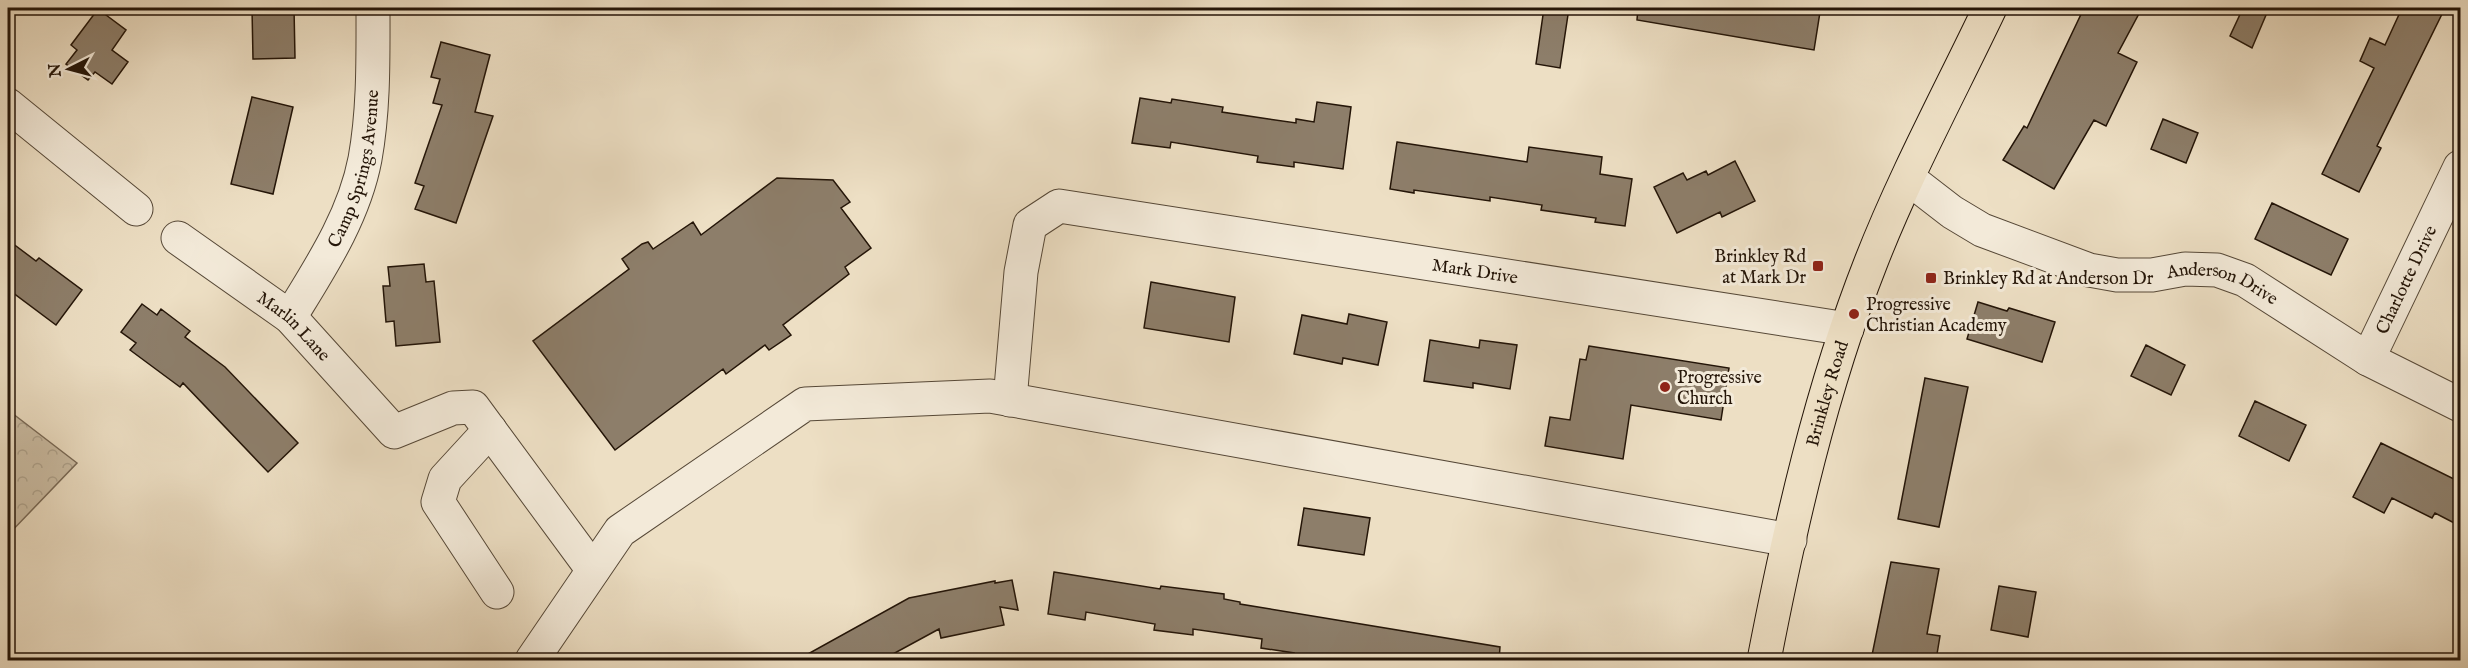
<svg xmlns="http://www.w3.org/2000/svg" width="2468" height="668" viewBox="0 0 2468 668" font-family="'IM FELL English',serif">
	<style>
		.forest { fill: url(#forest-crowns); stroke: #786956; stroke-width: 1.5 }
		.building { fill: #8d7e6a; stroke: #241508; stroke-width: 1.5 }
		.lines { fill: none; stroke-linecap: round; stroke-linejoin: round }
		.minor-casing { stroke: #564837; stroke-width: 35 }
		.major-casing { stroke: #241508; stroke-width: 35 }
		.minor { stroke: #f3ead9; stroke-width: 33 }
		.major { stroke: #eddfc4; stroke-width: 33 }
		.poi-dot { fill: #8f2418; stroke: #f3ead9; stroke-width: 2 }
		.labels { text-anchor: middle; stroke-width: 6; stroke-linejoin: round; paint-order: stroke }
		.street-label { font-size: 18px; fill: #241508; stroke: #f3ead9 }
		.poi-label { font-size: 18px; fill: #241508; stroke: #f3ead9; text-anchor: start }
	</style>
	<defs>
		<pattern id="forest-crowns" width="20" height="18" patternUnits="userSpaceOnUse" patternTransform="scale(1.5)"><rect width="20" height="18" fill="#cbbda4"/><path d="M2 6a3 3 0 1 1 6 0M12 15a3 3 0 1 1 6 0" fill="none" stroke="#aea28c"/></pattern>
	</defs>
	<rect width="100%" height="100%" fill="#eddfc4"/>
	<filter id="stains"><feTurbulence type="fractalNoise" baseFrequency=".00333" numOctaves="4"/><feColorMatrix values="0 0 0 0 .2 0 0 0 0 .09 0 0 0 0 .02 0 0 0 .5 -.17"/></filter>
	<radialGradient id="worn" r=".72"><stop offset=".6" stop-color="#630" stop-opacity="0"/><stop offset="1" stop-color="#630" stop-opacity=".3"/></radialGradient>
	<path class="forest" d="M8 410 77 463 8 535Z"/>
	<path class="building" d="M252 8H294L295 58 253 59Z
		M1544 8H1569L1560 68 1536 64Z
		M1638 8H1797L1820 12 1814 50 1637 20Z
		M2084 8H2142L2118 53 2137 62 2106 126 2094 120 2054 189 2003 160 2024 126 2027 128Z
		M2243 8H2269L2252 48 2230 36Z
		M2402 8H2445L2377 146 2381 148 2359 192 2322 174 2374 68 2360 61 2370 38 2385 45Z
		M98 9 126 30 112 50 128 62 112 84 95 72 88 80 66 64 77 50 71 45Z
		M441 42 490 55 475 112 493 116 456 223 415 209 424 186 415 183 442 105 433 103 440 79 431 77Z
		M252 97 293 107 273 194 231 184Z
		M1140 98 1171 103 1172 99 1223 107 1222 112 1296 123V119L1314 122 1317 102 1351 107 1343 169 1294 162V167L1257 162 1258 156 1171 142 1170 148 1132 143Z
		M2163 119 2198 133 2186 163 2151 149Z
		M1397 142 1527 162 1529 147 1602 157 1600 174 1632 179 1625 226 1595 222 1596 218 1541 210 1542 205 1490 197V201L1414 190V193L1390 189Z
		M1735 161 1755 201 1722 217 1720 212 1677 233 1654 187 1683 173 1687 180 1706 171 1708 175Z
		M777 178 833 180 850 202 841 208 871 248 845 267 849 274 783 325 791 335 769 350 765 345 726 374 723 369 615 450 533 341 629 269 622 259 642 244 648 242 653 249 693 222 701 235Z
		M2272 203 2348 239 2331 275 2255 239Z
		M8 240 36 261 39 258 82 290 56 325 8 289Z
		M424 264 426 282 434 281 440 342 396 346 394 321 386 322 383 286H390L388 267Z
		M1151 282 1235 297 1229 342 1144 328Z
		M1978 302 2007 311 2009 308 2055 322 2042 362 1967 339Z
		M142 304 157 315 161 309 190 331 185 337 225 367 298 443 268 472 183 383 180 387 130 350 136 343 121 332Z
		M1349 314 1387 322 1378 365 1343 358 1342 364 1294 354 1302 315 1347 324Z
		M1430 340 1479 348 1480 340 1517 345 1510 389 1473 383V388L1424 381Z
		M2146 345 2185 365 2171 395 2131 376Z
		M1589 346 1729 368 1721 420 1631 405 1623 459 1545 446 1550 417 1570 420 1580 359 1586 360Z
		M1925 378 1968 387 1939 527 1898 519Z
		M2255 401 2306 425 2289 461 2239 436Z
		M2381 443 2460 482V526L2435 513 2432 518 2392 498 2384 513 2353 497Z
		M1304 508 1370 518 1364 555 1298 545Z
		M1891 562 1939 569 1927 634 1940 636 1936 660H1871Z
		M1054 572 1160 589 1161 586 1224 594V599L1240 602V604L1500 647 1499 660H1293L1294 653 1261 648 1262 639 1193 629V635L1154 630 1155 624 1086 612 1085 620 1048 614Z
		M1012 580 1018 610 1000 607 1004 625 941 638 939 629 882 660H797L909 598 995 581V583Z
		M1999 586 2036 592 2028 637 1991 630Z"/>
	<g class="lines">
		<g class="minor-casing">
			<g id="minor">
				<path d="M8 105 136 209"/>
				<path id="s1" d="M1908 178 1952 212 1982 230 2089 270 2117 275H2152L2185 269 2217 270 2245 280 2368 359 2460 405"/>
				<path id="s2" d="M178 238 290 317 394 432 453 408 473 407 593 570"/>
				<path id="s3" d="M290 317C320 268 354 217 365 159 374 109 373 58 373 8"/>
				<path id="s4" d="M2368 359 2460 167"/>
				<path id="s5" d="M1010 400 1021 272 1030 225 1059 206 1847 329"/>
				<path d="M490 430 445 479 438 502 497 592"/>
				<path d="M532 660 620 531 805 404 990 396 1790 540"/>
			</g>
		</g>
		<g class="major-casing">
			<g id="major">
				<path id="s6" d="M1764 660C1790 526 1821 389 1871 262 1905 175 1950 92 1990 8"/>
			</g>
		</g>
		<use href="#minor" class="minor"/>
		<use href="#major" class="major"/>
	</g>
	<g class="poi-dot">
		<rect x="1812" y="260" width="12" height="12" rx="3"/>
		<rect x="1925" y="272" width="12" height="12" rx="3"/>
		<circle cx="1854" cy="314" r="6"/>
		<circle cx="1665" cy="387" r="6"/>
	</g>
	<g class="labels">
		<g class="street-label">
			<text dy="6" stroke="none"><textPath href="#s3" startOffset="164">Camp Springs Avenue</textPath></text>
			<text dy="6" stroke="none"><textPath href="#s5" startOffset="632">Mark Drive</textPath></text>
			<text dy="6" stroke="none"><textPath href="#s4" startOffset="88">Charlotte Drive</textPath></text>
			<text dy="6" stroke="none"><textPath href="#s1" startOffset="342">Anderson Drive</textPath></text>
			<text dy="6" stroke="none"><textPath href="#s2" startOffset="146">Marlin Lane</textPath></text>
			<text dy="6" stroke="none"><textPath href="#s6" startOffset="274">Brinkley Road</textPath></text>
		</g>
		<g class="poi-label">
			<text x="1806" y="262" text-anchor="end">Brinkley Rd<tspan x="1806" dy="21">at Mark Dr</tspan></text>
			<text x="1943" y="284">Brinkley Rd at Anderson Dr</text>
			<text x="1866" y="310">Progressive<tspan x="1866" dy="21">Christian Academy</tspan></text>
			<text x="1677" y="383">Progressive<tspan x="1677" dy="21">Church</tspan></text>
		</g>
	</g>
	<rect width="2468" height="668" fill="none" stroke="#eddfc4" stroke-width="30"/>
	<rect x="9" y="9" width="2450" height="650" fill="none" stroke="#241508" stroke-width="3"/>
	<rect x="15" y="15" width="2438" height="638" fill="none" stroke="#241508" stroke-width="1.5"/>
	<g transform="translate(69 69) rotate(264)" stroke="#f3ead9" stroke-width="4.5" paint-order="stroke">
	<path d="M0-4.5L10 22L0 15L-10 22Z" fill="#241508"/>
	<text y="-9" font-size="16" font-weight="bold" text-anchor="middle" fill="#241508">N</text>
	</g>
	<rect width="100%" height="100%" filter="url(#stains)"/>
	<rect width="100%" height="100%" fill="url(#worn)"/>
</svg>
